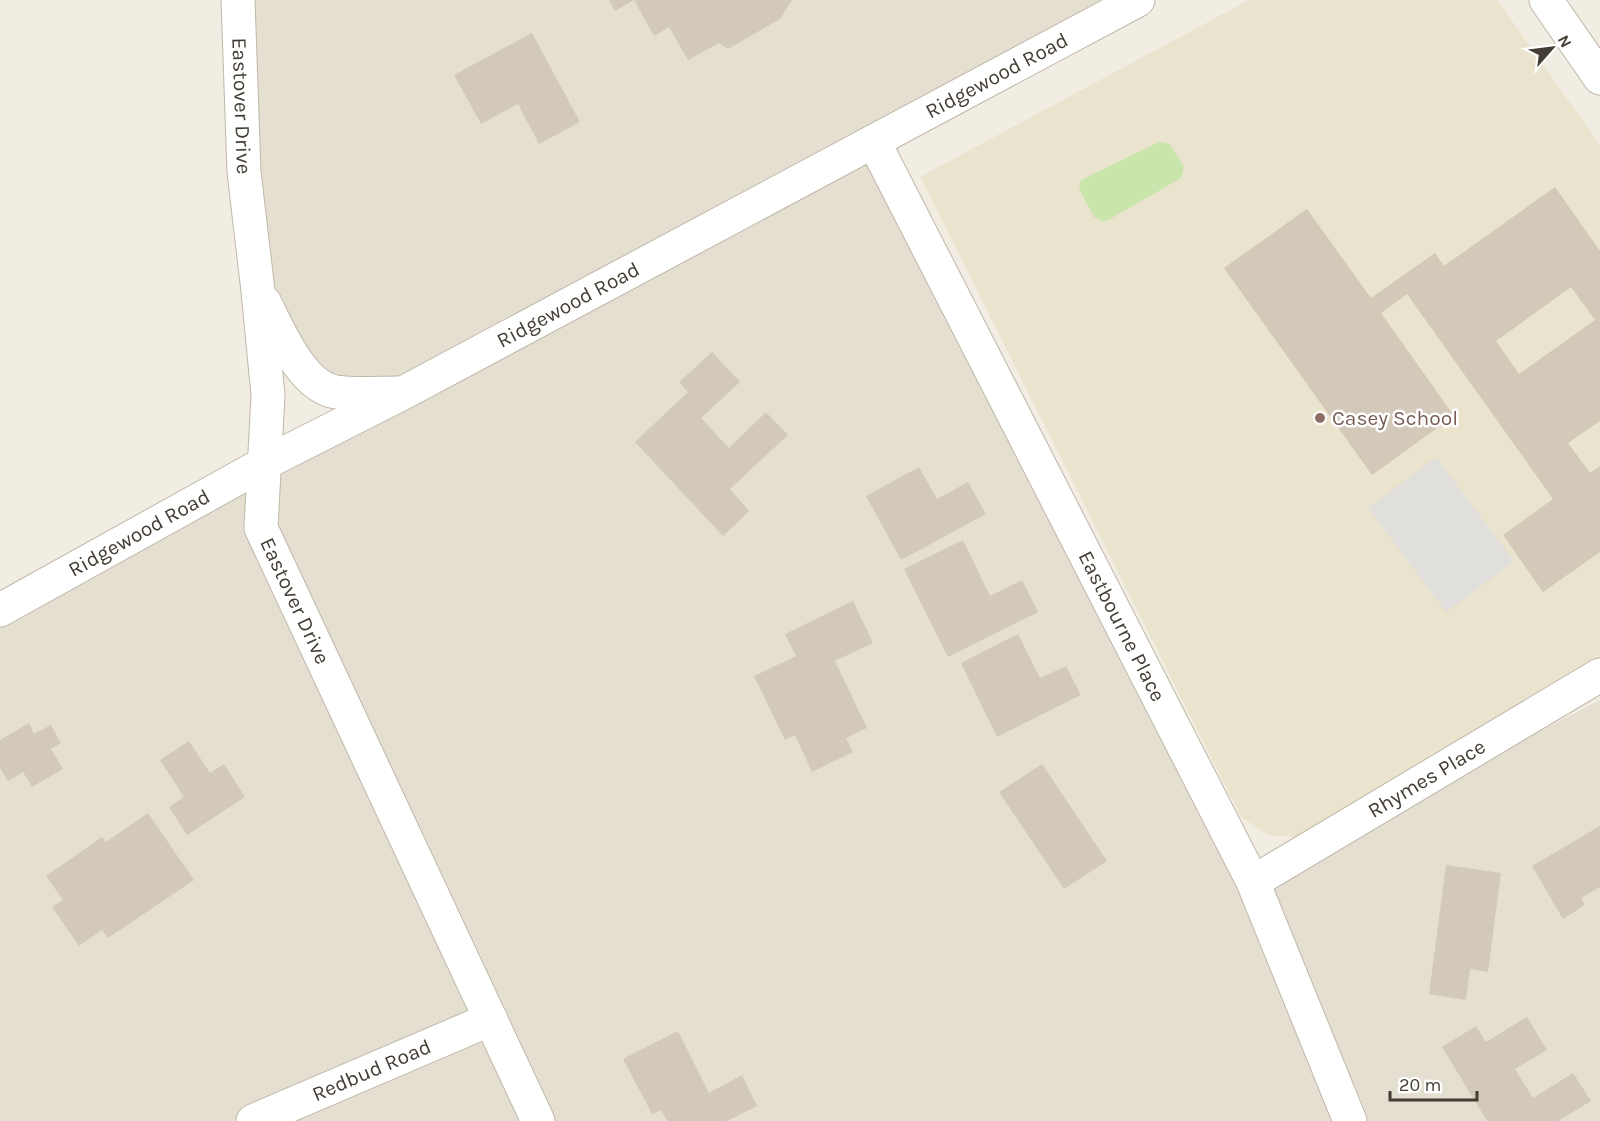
<svg xmlns="http://www.w3.org/2000/svg" width="1600" height="1121" viewBox="0 0 1600 1121" font-family="Karla,sans-serif">
	<style>
		.residential { fill: #e5dfd1 }
		.education { fill: #eae3cd }
		.green { fill: #c9e5ac }
		.parking { fill: #e1dfdb }
		.building { fill: #d2c9b9; fill-rule: evenodd }
		.lines { fill: none; stroke-linecap: round; stroke-linejoin: round }
		.minor-casing { stroke: #bfb8a9; stroke-width: 35 }
		.minor { stroke: #fff; stroke-width: 33 }
		.education-dot { fill: #8d6e63; stroke: #fff; stroke-width: 2 }
		.labels { text-anchor: middle; stroke-width: 5; stroke-linejoin: round; paint-order: stroke }
		.street-label { font-size: 21px; fill: #433d33; stroke: #fff }
		.education-label { font-size: 21px; fill: #785e54; stroke: #fff; text-anchor: start }
	</style>
	<rect width="100%" height="100%" fill="#f1ede3"/>
	<path class="residential" d="M241 0H1141L874 142 1253 882 1600 700V1121H0V613L403 393 334 392 258 291Z"/>
	<path class="education" d="M1249 0H1497L1600 145V659L1296 837 1268 835 1241 817 920 177Z"/>
	<path class="green" d="M1159 142 1170 144 1184 167 1181 178 1110 219 1103 221 1094 217 1079 189 1081 180Z"/>
	<path class="parking" d="M1436 457 1514 561 1446 612 1368 508Z"/>
	<path class="building" d="M609 0H792L780 19 728 49 719 43 688 60 669 27 654 36 634 0 615 11Z
		M532 33 580 122 539 144 518 104 481 124 454 75Z
		M1555 187 1600 251V421L1568 443 1590 473 1600 466V552L1543 592 1503 535 1553 499 1407 294 1381 313 1454 416 1372 475 1224 268 1307 209 1371 298 1435 253 1444 266ZM1571 287 1595 320 1519 374 1496 341Z
		M712 352 740 382 701 418 729 448 766 412 788 435 730 489 749 511 723 536 635 442 688 392 679 382Z
		M919 467 937 499 968 482 986 514 901 560 866 496Z
		M963 540 990 596 1022 580 1038 612 948 657 904 569Z
		M853 601 873 643 835 661 867 728 846 738 853 752 812 772 795 735 785 740 754 676 796 656 785 634Z
		M1018 634 1040 678 1066 666 1081 695 997 737 961 663Z
		M29 723 34 734 51 725 61 743 51 749 63 769 32 787 23 772 8 781 0 768V740Z
		M189 741 210 773 224 764 245 797 187 835 169 807 184 797 160 760Z
		M1042 764 1107 861 1064 889 999 792Z
		M148 813 194 880 108 938 102 930 79 946 52 907 63 900 46 876 102 837 106 842Z
		M1600 826V887L1581 898 1585 905 1563 919 1532 866Z
		M1446 865 1501 873 1488 972 1470 969 1466 1000 1429 994Z
		M1527 1017 1547 1050 1515 1069 1533 1098 1573 1073 1591 1101 1558 1121H1487L1442 1047 1476 1026 1486 1042Z
		M678 1031 709 1093 742 1075 757 1106 727 1121H667L661 1110 652 1114 623 1059Z"/>
	<g class="lines">
		<g class="minor-casing">
			<g id="minor">
				<path id="s1" d="M238 0 244 172 258 291 268 395 261 528 538 1121"/>
				<path d="M1546 0 1600 78"/>
				<path id="s2" d="M874 142 1253 882 1350 1121"/>
				<path d="M265 303C279 331 302 387 336 392 356 395 378 393 398 393"/>
				<path id="s3" d="M0 610 265 463 403 393 1138 0"/>
				<path id="s4" d="M1253 882 1600 675"/>
				<path id="s5" d="M253 1121 491 1019"/>
			</g>
		</g>
		<use href="#minor" class="minor"/>
	</g>
	<circle class="education-dot" cx="1320" cy="418" r="6"/>
	<g class="labels">
		<g class="street-label">
			<text dy="7" stroke="none"><textPath href="#s3" startOffset="1131">Ridgewood Road</textPath></text>
			<text dy="7" stroke="none"><textPath href="#s1" startOffset="106">Eastover Drive</textPath></text>
			<text dy="7" stroke="none"><textPath href="#s3" startOffset="645">Ridgewood Road</textPath></text>
			<text dy="7" stroke="none"><textPath href="#s3" startOffset="159">Ridgewood Road</textPath></text>
			<text dy="7" stroke="none"><textPath href="#s1" startOffset="610">Eastover Drive</textPath></text>
			<text dy="7" stroke="none"><textPath href="#s2" startOffset="544">Eastbourne Place</textPath></text>
			<text dy="7" stroke="none"><textPath href="#s4" startOffset="202">Rhymes Place</textPath></text>
			<text dy="7" stroke="none"><textPath href="#s5" startOffset="129">Redbud Road</textPath></text>
		</g>
		<g class="education-label">
			<text x="1332" y="425">Casey School</text>
		</g>
	</g>
	<g transform="translate(1552 48) rotate(62)" stroke="#ffffff" stroke-width="4.5" paint-order="stroke">
	<path d="M0-4.5L10 22L0 15L-10 22Z" fill="#433d33"/>
	<text y="-9" font-size="16" font-weight="bold" text-anchor="middle" fill="#433d33">N</text>
	</g>
	<path d="M1390 1091v9h87v-9" fill="none" stroke="#433d33" stroke-width="3"/>
	<text x="1399" y="1091" font-size="18" fill="#433d33" stroke="#ffffff" stroke-width="4.5" paint-order="stroke">20 m</text>
</svg>
